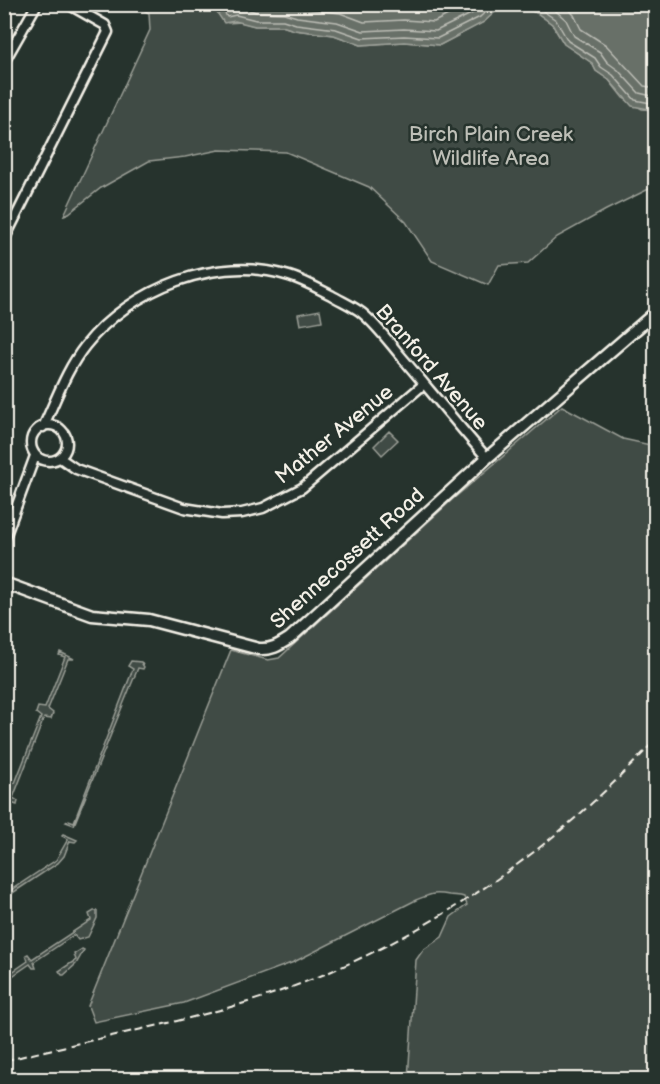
<svg xmlns="http://www.w3.org/2000/svg" width="660" height="1084" viewBox="0 0 660 1084" font-family="'Balsamiq Sans',sans-serif">
	<style>
		.green { fill: #414b45; stroke: #9a9e96; stroke-width: 1.5 }
		.water { fill: #676f68; stroke: #9fa39b; stroke-width: 1.5 }
		.lines { fill: none; stroke-linecap: round; stroke-linejoin: round }
		.shore { stroke: #bcbdb5; stroke-width: 1.5 }
		.minor-casing { stroke: #f4f1e8; stroke-width: 13 }
		.tertiary-casing { stroke: #f4f1e8; stroke-width: 15 }
		.minor { stroke: #26332d; stroke-width: 8 }
		.tertiary { stroke: #26332d; stroke-width: 10 }
		.rail { stroke: #f4f1e8; stroke-width: 2; stroke-dasharray: 9 4.5; stroke-linecap: butt }
		.labels { text-anchor: middle; stroke-width: 5; stroke-linejoin: round; paint-order: stroke }
		.park-label { font-size: 21px; fill: #bebfb7; stroke: #26332d }
		.street-label { font-size: 21px; fill: #f4f1e8; stroke: #26332d }
	</style>
	<rect width="100%" height="100%" fill="#26332d"/>
	<filter id="ink" filterUnits="userSpaceOnUse"><feTurbulence type="fractalNoise" baseFrequency=".0167" numOctaves="2"/><feDisplacementMap in="SourceGraphic" scale="12" xChannelSelector="R" yChannelSelector="G"/><feConvolveMatrix kernelMatrix="1 2 1 2 8 2 1 2 1" color-interpolation-filters="sRGB"/></filter>
	<g filter="url(#ink)">
		<path class="green" d="M134 5H212L217 13 228 23 241 22 255 26H282L294 30 334 35 361 45 404 42 440 45 484 22 498 9 514 5 537 13 552 24 564 44 592 63 596 71 609 80 623 98 642 109 655 110V186L606 210 557 237 528 263 499 265 488 285 432 261 406 222 369 187 286 152 219 150 185 157 149 161 101 188 69 213 64 215 150 30 149 13Z
			M320 310 322 321 300 325 298 314Z
			M562 406 623 439 655 446V1079H408L416 960 423 950 442 937 451 917 467 905 464 897C459 895 455 896 449 895 434 892 431 894 416 900L294 962 184 1003 94 1022 88 1006 231 650 268 660 279 658 453 499Z
			M389 431 398 440 382 455 374 446Z
			M60 652 74 659H68L48 709 53 713 51 719 44 718 13 798 18 801 17 805 5 801V792L8 783H15L41 717 36 713 38 707 45 708 65 657 59 655Z
			M131 661 141 662 144 667 143 669 138 668 74 825 66 822 69 820 74 822 133 669 128 666Z
			M63 834 77 840 75 842 70 841 64 856 58 863 5 898V894L56 860 68 839 62 836Z
			M94 911H97V918L88 937 78 940 74 935 34 962 36 968H33L30 964 5 981V977L28 961 26 955 28 954 32 959 91 920 89 914Z
			M82 949 84 950 76 964 64 975H62L59 971 76 960 74 954Z"/>
		<path class="water" d="M212 5H513L498 9 484 22 440 45 404 42 361 45 334 35 294 30 282 26H255L235 21 224 23Z
			M514 5H645L647 9 655 14V110L632 106 609 80 596 71 592 63 564 44 552 24 537 13Z"/>
		<g class="lines">
			<path class="shore" d="M220 4 227 17 236 15 256 20H283L296 24 336 29 362 38 404 36 438 38 480 17 494 4
				M228 4 231 8H243L256 12 284 13 297 17 337 22 363 31 404 29 436 31 475 12 482 4
				M289 4 299 8 340 13 364 22 404 20 434 22 470 4
				M533 4 556 20 568 41 595 58 601 67 613 75 635 100 656 104
				M548 4 566 20 574 36 600 52 607 62 618 70 639 93 656 97
				M564 4 574 15 581 29 606 45 644 86 656 88"/>
			<g class="minor-casing">
				<path id="minor" d="M4 62 37 4
					M4 240 108 32 105 25 68 4
					M31 443a18 18 0 1 1 36 0a18 18 0 1 1-36 0Z
					M43 427C56 400 66 370 85 346 131 288 217 254 289 276 303 280 317 288 331 295 341 301 353 306 362 313 378 326 391 345 405 361 432 393 459 426 487 458
					M60 458 76 469 184 508 222 514 242 513 263 508 302 488 424 384
					M4 540 35 456"/>
			</g>
			<g class="tertiary-casing">
				<path id="tertiary" d="M4 583 92 615 149 620 259 649C272 650 279 645 290 638L487 458 656 312"/>
			</g>
			<use href="#minor" class="minor"/>
			<use href="#tertiary" class="tertiary"/>
			<path class="rail" d="M4 1061C85 1040 168 1026 248 1002 405 953 546 860 656 739"/>
		</g>
	</g>
	<g class="labels">
		<g class="park-label">
			<text x="491" y="141">Birch Plain Creek<tspan x="491" dy="24">Wildlife Area</tspan></text>
		</g>
		<g class="street-label">
			<text transform="translate(432 367) rotate(49)" y="7">Branford Avenue</text>
			<text transform="translate(334 434) rotate(-39)" y="7">Mather Avenue</text>
			<text transform="translate(347 558) rotate(-42)" y="7">Shennecossett Road</text>
		</g>
	</g>
	<rect width="660" height="1084" fill="none" stroke="#26332d" stroke-width="24"/>
	<rect x="12" y="12" width="636" height="1060" fill="none" stroke="#f4f1e8" stroke-width="2" filter="url(#ink)"/>
</svg>
